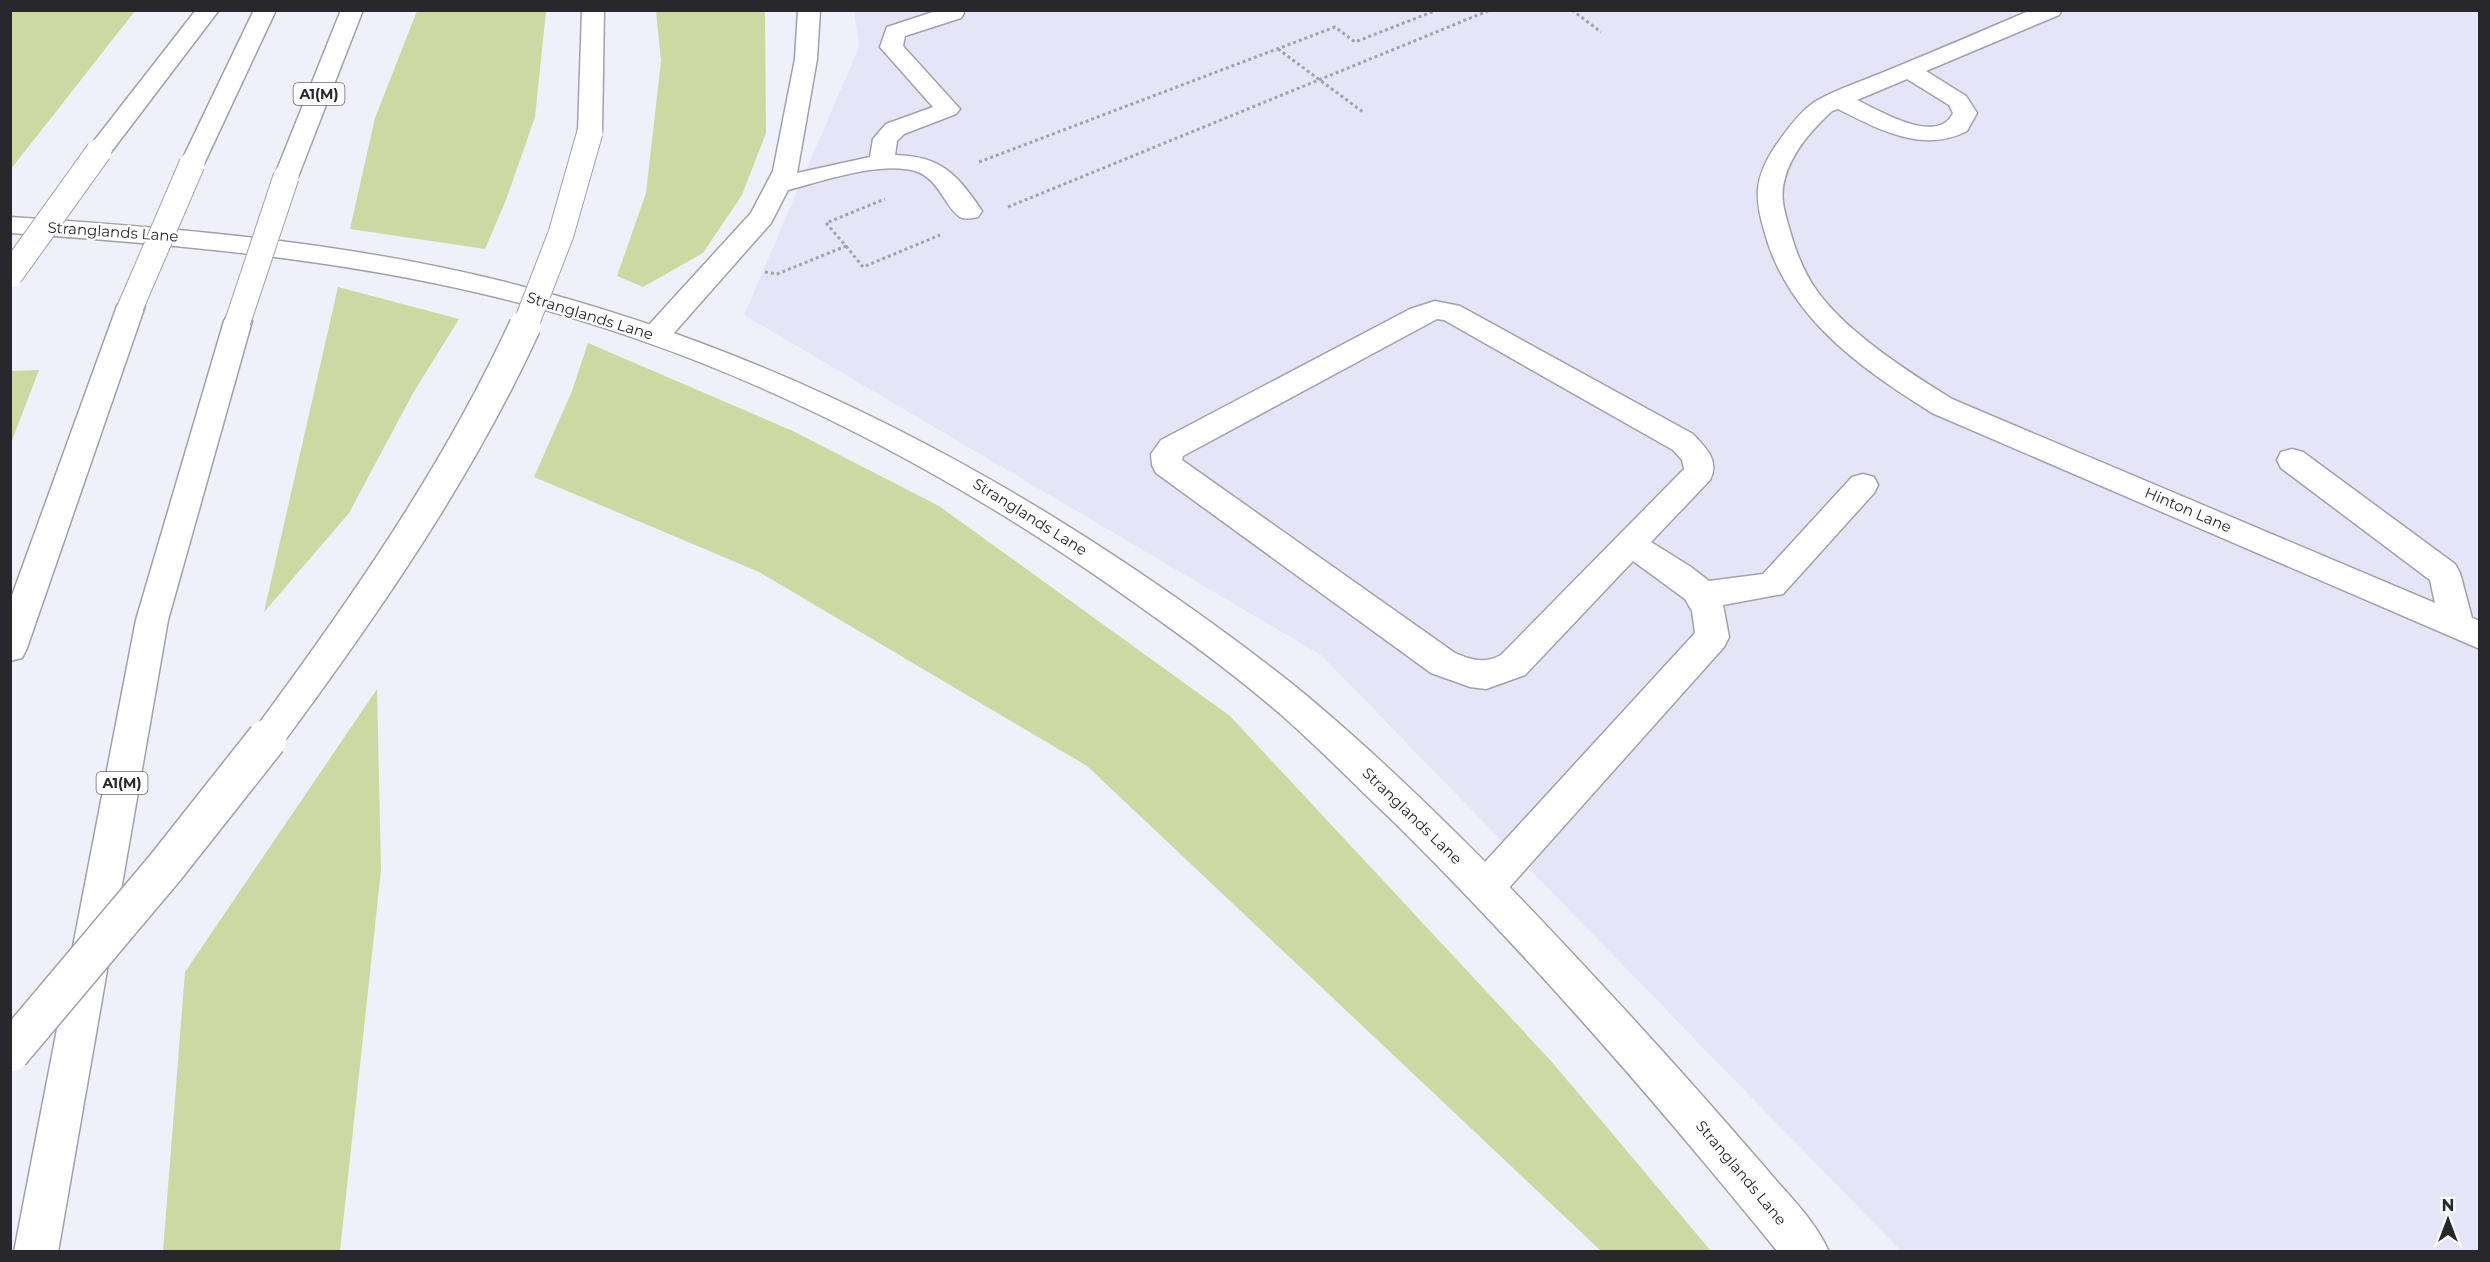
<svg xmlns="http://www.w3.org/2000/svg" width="2490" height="1262" viewBox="0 0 2490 1262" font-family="Montserrat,sans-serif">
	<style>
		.built { fill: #e6e5f7 }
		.green { fill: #ced8a3 }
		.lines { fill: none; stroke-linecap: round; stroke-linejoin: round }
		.minor-casing { stroke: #a2a1ab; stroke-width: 3 }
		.major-casing { stroke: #a2a1ab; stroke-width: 3 }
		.highway-casing { stroke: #a2a1ab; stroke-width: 3 }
		.path { stroke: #a2a2aa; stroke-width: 3; stroke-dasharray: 3 3; stroke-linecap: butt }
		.minor { fill: #fff; fill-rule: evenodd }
		.major { fill: #fff; fill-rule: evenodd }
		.highway { fill: #fff; fill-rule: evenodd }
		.highway-bridge-far2-casing { stroke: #a2a1ab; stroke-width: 27; stroke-linecap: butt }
		.highway-bridge-far1-casing { stroke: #a2a1ab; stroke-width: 34; stroke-linecap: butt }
		.highway-bridge-casing { stroke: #a2a1ab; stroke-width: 42; stroke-linecap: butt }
		.highway-bridge-far2 { stroke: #fff; stroke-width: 25 }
		.highway-bridge-far1 { stroke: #fff; stroke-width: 31 }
		.highway-bridge { stroke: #fff; stroke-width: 39 }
		.labels { text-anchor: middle; stroke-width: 4.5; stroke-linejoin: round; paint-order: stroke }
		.shield { fill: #fff; stroke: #68686b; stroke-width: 1.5 }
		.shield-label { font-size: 14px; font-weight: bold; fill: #28282c }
		.street-label { font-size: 15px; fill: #28282c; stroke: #fff }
	</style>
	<rect width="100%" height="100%" fill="#f0f0fa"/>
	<path class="built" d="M854 11H2479V1251H1901L1321 655 744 315 859 47Z"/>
	<path class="green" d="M11 10 135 11 11 169 10 11Z
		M417 11H546L535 117 506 200 485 249 350 229 375 118Z
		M656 11H765L766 133 742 195 703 253 643 287 617 276 646 193 661 61Z
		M338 287 459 319 412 395 349 513 264 612Z
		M588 343 793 431 939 506 1230 716 1552 1062 1711 1251H1601L1087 766 759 572 534 477 572 391Z
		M39 370 11 443V371Z
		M377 689 381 870 340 1251H163L185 972Z"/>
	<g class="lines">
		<g class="minor-casing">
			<path id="minor" d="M798 10H820L817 59 797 173 870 157 873 139 886 124 933 107 880 47 887 27 939 10H962L964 13 961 18 905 36 903 46 960 109 956 114 904 134 897 141 895 155C941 156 957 174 982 211L978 217C972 218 966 220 960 217 944 206 939 178 915 171 880 161 823 181 788 190L771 223 666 342 656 344 646 342 642 335 646 328 751 213 773 171 795 59Z
				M2031 10H2062L2059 15 1926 71 1966 96 1977 113 1967 131C1923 154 1878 129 1838 109L1832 111C1812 130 1793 150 1785 178 1779 197 1785 213 1790 231 1795 249 1802 267 1811 282 1839 328 1907 371 1952 399L2435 603 2430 580 2281 468 2277 460 2281 452 2292 449 2303 452 2455 564 2460 573 2472 618 2480 621V649L1932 413C1859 367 1787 317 1764 230 1754 196 1755 178 1774 148 1785 132 1800 111 1816 101 1837 89 1862 81 1884 72 1933 52 1982 31 2031 10ZM1907 79 1949 105 1953 113C1938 146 1880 111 1857 100Z
				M1435 301 1460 306 1693 434C1706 448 1720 461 1710 480L1651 542 1691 567 1709 581 1763 574 1852 477 1863 474 1874 477 1878 485 1874 493 1783 594 1723 605 1729 637 1724 647 1499 899 1486 904 1473 899 1467 887 1473 875 1695 633 1692 611 1685 599 1633 561 1525 675 1486 689 1470 687 1431 673 1156 473 1152 465 1151 454 1161 440 1410 309ZM1437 319 1444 320 1673 450 1682 460 1684 469 1501 655C1485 664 1471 660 1455 653L1182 460 1183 456Z"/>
		</g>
		<g class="major-casing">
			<path id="major" d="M10 217C174 228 338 241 497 280 732 337 950 443 1149 579 1203 616 1256 654 1307 696 1405 778 1501 876 1588 970 1648 1034 1706 1099 1763 1165 1785 1192 1815 1219 1829 1252H1778C1657 1103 1531 958 1395 823 1359 789 1324 753 1287 720 1234 673 1176 632 1118 591 930 459 720 352 496 297 337 258 173 244 10 233Z"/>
		</g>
		<g class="highway-casing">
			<path id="highway" d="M196 10H219L108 156 99 158 90 156 87 151 90 146Z
				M254 10H276L204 164 201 169 192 171 183 169 180 164Z
				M341 10H363L298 177 295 182 286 185 277 182 274 177Z
				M582 10H604L602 132 599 137 590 139 581 137 578 132Z
				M131 297 141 300 145 306 27 648 22 658 10 661V601L117 306 121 300Z
				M238 312 248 314 252 321 168 620 58 1252H14L136 620 224 321 228 314Z"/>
		</g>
		<path class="path" d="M1572 10 1601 32
			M1278 49 1363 112
			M979 162 1335 27 1355 42 1437 10
			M1008 207 1490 10
			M846 246 863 267 940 235
			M765 272 777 274 846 246 826 223 885 199"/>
		<use href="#minor" class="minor"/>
		<use href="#major" class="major"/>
		<use href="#highway" class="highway"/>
		<g class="highway-bridge-far2-casing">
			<path id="highway-bridge-far2" d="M10 275 99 151
				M131 306 192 164
				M238 321 286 177
				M525 327 561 234 590 132"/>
		</g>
		<g class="highway-bridge-far1-casing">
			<path id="highway-bridge-far1" d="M266 740C363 609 457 474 525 326"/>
		</g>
		<g class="highway-bridge-casing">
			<path id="highway-bridge" d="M10 1052 165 868 267 739"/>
		</g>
		<use href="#highway-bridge-far2" class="highway-bridge-far2"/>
		<use href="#highway-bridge-far1" class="highway-bridge-far1"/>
		<use href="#highway-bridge" class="highway-bridge"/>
	</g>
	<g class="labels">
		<g class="shield">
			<rect x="293.5" y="83" width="51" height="22" rx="4.5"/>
			<rect x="96.5" y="772" width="51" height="22" rx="4.5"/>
		</g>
		<g class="shield-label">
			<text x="319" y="99">A1(M)</text>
			<text x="122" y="788">A1(M)</text>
		</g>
		<g class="street-label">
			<text transform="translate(113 232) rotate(4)" y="5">Stranglands Lane</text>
			<text transform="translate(590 316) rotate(17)" y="5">Stranglands Lane</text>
			<text transform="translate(2188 510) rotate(23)" y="5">Hinton Lane</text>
			<text transform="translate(1030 517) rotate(32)" y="5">Stranglands Lane</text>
			<text transform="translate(1412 816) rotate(44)" y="5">Stranglands Lane</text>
			<text transform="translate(1741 1173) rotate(50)" y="5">Stranglands Lane</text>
		</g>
	</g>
	<rect width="2490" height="1262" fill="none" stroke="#28282c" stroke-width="24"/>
	<g transform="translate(2448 1220)" stroke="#ffffff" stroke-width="4.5" paint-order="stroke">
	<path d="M0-4.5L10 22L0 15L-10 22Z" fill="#28282c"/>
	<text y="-9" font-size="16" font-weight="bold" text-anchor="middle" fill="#28282c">N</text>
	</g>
</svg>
